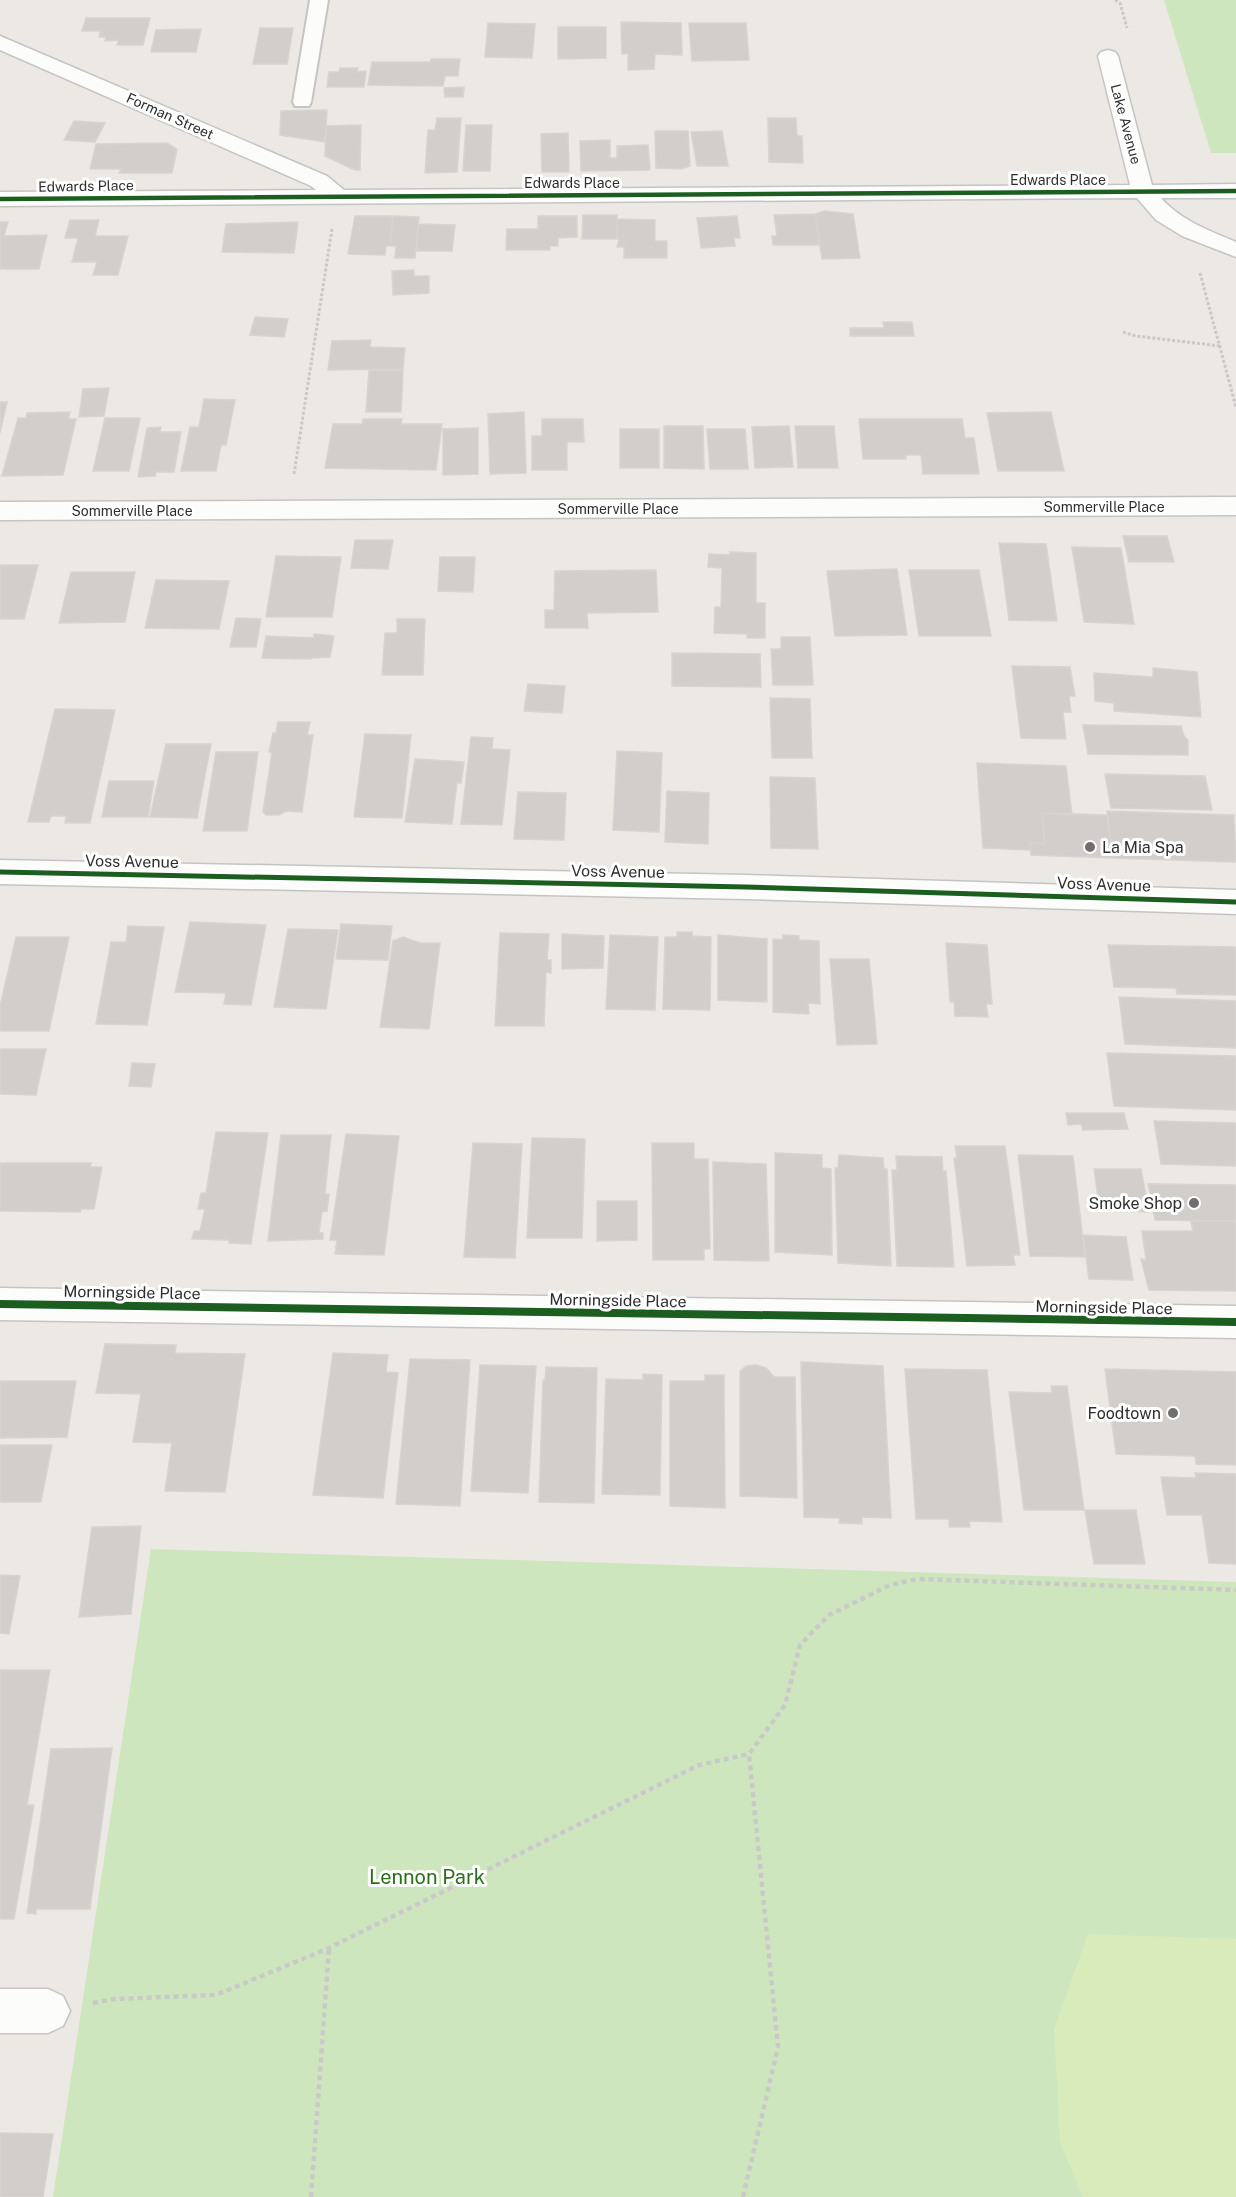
<svg xmlns="http://www.w3.org/2000/svg" width="1236" height="2197" viewBox="0 0 1236 2197" font-family="'Public Sans',sans-serif">
	<style>
		.green { fill: #cee6be }
		.pitch { fill: #d9eabb }
		.building { fill: #d1cecb; stroke: #d7d4d0; stroke-width: 1.5 }
		.lines { fill: none; stroke-linecap: round; stroke-linejoin: round }
		.lane-casing { stroke: #c5c4c5; stroke-width: 4 }
		.street-casing { stroke: #c5c4c5; stroke-width: 3 }
		.path-far1 { stroke: #c9c9c8; stroke-width: 3; stroke-dasharray: 3 2; stroke-linecap: butt }
		.path { stroke: #c9c9c8; stroke-width: 4.5; stroke-dasharray: 5 4; stroke-linecap: butt }
		.lane { fill: #fcfcfb; fill-rule: evenodd }
		.street { fill: #fcfcfb; fill-rule: evenodd }
		.cycleway-far2-casing { stroke: #fff; stroke-width: 8 }
		.cycleway-far1-casing { stroke: #fff; stroke-width: 9 }
		.cycleway-casing { stroke: #fff; stroke-width: 11 }
		.cycleway-far2 { stroke: #1b5e20; stroke-width: 4.5 }
		.cycleway-far1 { stroke: #1b5e20; stroke-width: 5 }
		.cycleway { stroke: #1b5e20; stroke-width: 8 }
		.poi-dot { fill: #706f6e; stroke: #fff; stroke-width: 2 }
		.labels { text-anchor: middle; stroke-width: 6; stroke-linejoin: round; paint-order: stroke }
		.far-street-label { font-size: 14px; fill: #2e2e2e; stroke: #fff }
		.poi-label { font-size: 16px; fill: #2e2e2e; stroke: #fff; text-anchor: end }
		.street-label { font-size: 16px; fill: #2e2e2e; stroke: #fff }
		.near-park-label { font-size: 20px; fill: #2c6e1b; stroke: #fff }
	</style>
	<rect width="100%" height="100%" fill="#ece8e4"/>
	<path class="green" d="M1164 0H1236V153H1211Z
		M151 1549 1236 1582V2197H53Z"/>
	<path class="pitch" d="M1088 1934 1236 1939V2197H1083L1060 2143 1054 2029Z"/>
	<path class="building" d="M86 18H150L143 45H117L119 40 105 41 106 37H99L100 31H82Z
		M621 22 681 23 682 55 655 54 654 69 628 70V53L622 54Z
		M488 23 535 24 532 58 485 57Z
		M689 23H746L749 60 692 61Z
		M558 27H606V58L558 59Z
		M260 28H293L287 64H253Z
		M201 29 196 52H151L156 30Z
		M431 59H460L458 76H445L443 86 368 85 372 62H430Z
		M340 68H358L357 72 366 71 364 87H327L329 72H339Z
		M464 87 463 97H445L444 88Z
		M327 110 325 142 280 135 281 111Z
		M437 118H461L457 172 425 173 428 130H435Z
		M768 118H796L797 136H802L803 163 769 162Z
		M74 121 105 123 95 142 64 140Z
		M361 125 360 170H355L325 156 326 126Z
		M466 125H492L490 171H463Z
		M655 131H688L690 166 681 169 656 168Z
		M722 131 728 166H697L691 132Z
		M568 133 569 172H542L541 134Z
		M610 140V158H617V146L648 145 650 170 581 171 580 141Z
		M167 143 177 149 172 173H119L121 169H90L96 144Z
		M824 211 853 214 860 258 822 259 815 214Z
		M815 214 820 245H773L772 236H777L774 215Z
		M583 215H617V239H582Z
		M355 216H393L390 246H386L385 255 348 254Z
		M393 216 419 217 415 258H395L396 246H390Z
		M538 216H577V237L558 238V246H550V250H506L507 229H538Z
		M737 216 740 238H734L735 246 701 248 697 218Z
		M617 219 655 220V241H667V258H624V247H617L619 239H617Z
		M70 220H99L95 236H128L118 275H93L97 262H72L78 238H65Z
		M0 222H8L4 236 47 235 39 269H0Z
		M298 222 294 253 222 252 226 224Z
		M418 224 455 225 452 251H416Z
		M414 270V276H429V293L393 295 392 271Z
		M255 317 288 319 284 337 250 335Z
		M883 322H912L914 336H850V328H884Z
		M371 340 370 347 405 348 403 369 328 370 332 341Z
		M403 370 401 412H366L369 371Z
		M109 388 104 416 79 417 83 389Z
		M204 399 235 400 226 445H221L216 471H181L190 427H199Z
		M0 402H7L0 433Z
		M70 412 68 419H76L63 475 2 476 18 418H26L27 413Z
		M524 412 526 473 490 474 488 414Z
		M1051 412 1064 471H998L987 413Z
		M105 418H140L129 471H93Z
		M363 419H402L401 424H442L436 470 325 468 333 424H362Z
		M542 419H583L584 442H567V470H532V436H542Z
		M859 419H962L965 438H974L979 474H923L921 455H906V459H863Z
		M664 426H703L704 469 664 468Z
		M789 426 793 467 755 468 752 427Z
		M795 426H834L838 468H798Z
		M161 427 160 432H181L174 472H156L155 476 138 477 147 428Z
		M478 428V474L443 475V429Z
		M620 429H659V468H620Z
		M707 429H745L748 469H710Z
		M1123 536H1167L1174 562H1129Z
		M355 540H393L388 569 351 568Z
		M999 543 1046 544 1057 621 1009 620Z
		M1072 547 1121 548 1134 624 1084 622Z
		M730 552 756 553V603H765V638H747V634L714 633 715 607H721L722 568 708 567 709 554 729 555Z
		M276 556 341 557 332 617H266Z
		M440 557H475L473 592 438 591Z
		M0 565H38L24 619H0Z
		M897 569 907 635 835 636 827 571Z
		M656 570 658 612 587 613 588 628H545V610H554L555 571Z
		M909 570H979L991 636H919Z
		M71 572H135L125 622 59 623Z
		M156 580 229 581 219 629 145 628Z
		M236 618 261 619 256 647H230Z
		M397 619H425L423 675H382L385 633H397Z
		M314 634 334 636 330 657 311 658V659L262 658 266 636 314 638Z
		M781 637H810L813 685H773L771 649H781Z
		M672 653 760 654 761 687 672 686Z
		M1012 666 1070 667 1075 696H1069L1071 712H1063L1066 739 1021 738Z
		M1153 668 1197 672 1201 717 1114 711V703L1095 701 1094 673 1153 677Z
		M528 684 565 686 562 713 524 711Z
		M770 698 810 699 812 758H772Z
		M55 709 115 710 90 823H65L66 816H51L49 822H28Z
		M278 722H310L307 735H313L302 812 286 811 279 815H266L263 812 272 752H269L273 733H276Z
		M1083 725 1181 726 1184 736 1188 740V755L1088 754Z
		M365 734 411 735 402 818 354 817Z
		M471 737 493 738 492 749 510 750 502 825 461 824Z
		M166 744H211L197 818 150 817Z
		M617 751 662 753 659 832 613 830Z
		M216 752H258L247 831H203Z
		M415 759 464 762 461 783H457L452 824 405 822Z
		M977 763 1066 766 1072 815 1042 813 1045 844 1030 843V850L983 848Z
		M1105 774 1205 776 1212 810 1111 808Z
		M770 777 815 778 818 849 771 848Z
		M109 781H154L148 817H102Z
		M667 791 709 793 708 844 665 842Z
		M518 792 566 793 564 840 514 839Z
		M1107 811 1234 815 1236 862 1113 858Z
		M1042 813 1107 815 1113 858 1031 855 1030 843 1045 844Z
		M190 922 266 925 251 1005 224 1004 226 993 175 992Z
		M341 924 392 926 388 960 336 959Z
		M128 926 164 927 147 1025 96 1024 111 942H126Z
		M288 929 338 930 326 1009 274 1007Z
		M677 932H692V936L711 937 710 1010 663 1009 665 937H677Z
		M500 933 549 934 547 960H551V973L546 972 544 1026H495Z
		M562 934 604 936 603 968 562 969Z
		M610 935 658 937 655 1010 606 1009Z
		M718 935 767 939V1002L718 1000Z
		M783 935 799 936V940L819 941 820 1004 808 1003 809 1014 773 1012V939L783 940Z
		M16 937H69L49 1031H0V1006Z
		M403 937 420 943H440L429 1029 380 1027 393 941Z
		M946 943 987 945 992 1004H986L988 1017 955 1016 954 1002H950Z
		M1108 945 1236 947V995L1177 994 1176 988 1114 987Z
		M830 959H869L877 1044 837 1045Z
		M1119 997 1236 1001V1048L1125 1044Z
		M0 1049H46L36 1095 0 1094Z
		M1107 1053 1236 1056V1110L1114 1106Z
		M132 1063 155 1064 151 1087 129 1086Z
		M1066 1113H1124L1128 1129 1083 1130 1081 1124 1068 1125Z
		M1154 1121 1236 1123V1166L1161 1164Z
		M216 1132 268 1133 251 1244 229 1243V1240L192 1239 194 1231H200L205 1209H198L201 1193H206Z
		M346 1134 399 1136 384 1255 335 1254 337 1240H330Z
		M281 1135H331L325 1194H329L327 1211 322 1212 319 1233H323V1239L268 1241Z
		M532 1138 585 1139 582 1238H527Z
		M473 1143 522 1144 515 1258 464 1257Z
		M652 1143H694V1159H708L710 1249H704V1260H653Z
		M955 1146H1005L1020 1255H1013L1015 1265 967 1266 954 1158H957Z
		M775 1153 822 1155V1168L831 1169 832 1255 775 1252Z
		M839 1155 883 1158 884 1169H887L891 1266 838 1263 835 1168H838Z
		M1018 1155 1073 1156 1085 1257 1030 1256Z
		M896 1156 942 1157 943 1171H946L954 1267 897 1266 892 1170H897Z
		M713 1162 766 1164 769 1261 714 1260Z
		M0 1163H91L90 1167H102L94 1209H81L80 1212 0 1211Z
		M1094 1169H1141L1149 1212 1100 1211Z
		M1148 1184 1236 1185V1221L1155 1220Z
		M597 1201H637V1240L597 1241Z
		M1191 1221H1236V1291L1149 1290 1141 1259 1146 1260 1142 1231H1193Z
		M1083 1235 1126 1237 1133 1280 1089 1279Z
		M105 1344 176 1345 175 1353 245 1354 225 1492 165 1491 172 1443 133 1442 141 1394 96 1393Z
		M333 1353 388 1355 386 1372 398 1373 383 1498 313 1495Z
		M410 1359 470 1360 460 1506 396 1504Z
		M801 1362 883 1366 891 1518 862 1517V1524L839 1523 840 1518 804 1517Z
		M480 1365 536 1366 528 1493 471 1491Z
		M756 1365 766 1368 774 1377H795L797 1498 740 1496V1371L746 1366Z
		M546 1367 597 1368 594 1503 539 1502 543 1380 545 1381Z
		M905 1369 987 1370 1002 1522 969 1521 970 1527H949V1519H916Z
		M1105 1369 1236 1372V1465L1196 1464 1195 1456 1116 1454Z
		M643 1374 662 1375 660 1495 602 1494 606 1379 643 1380Z
		M705 1375H724L725 1508 670 1506V1381H705Z
		M0 1381H76L67 1437 0 1438Z
		M1051 1386H1067L1084 1510H1024L1009 1392 1052 1393Z
		M0 1445H52L41 1502H0Z
		M1195 1473 1236 1474V1564L1209 1563 1202 1515H1167L1161 1477 1196 1478Z
		M1085 1510H1136L1145 1564H1094Z
		M141 1526 131 1614 79 1617 92 1527Z
		M0 1575 20 1576 9 1634 0 1633Z
		M0 1670H50L27 1805H34L14 1919H0Z
		M112 1748 90 1909H36V1914L27 1913 51 1749Z
		M0 2133 53 2134 43 2197H0Z"/>
	<g class="lines">
		<g class="lane-casing">
			<path id="lane" d="M310 0H328L311 102 309 106H295L293 102Z"/>
		</g>
		<g class="street-casing">
			<path id="street" d="M0 36 327 176 344 190 1130 185 1098 56 1101 52 1108 50 1115 52 1118 56 1152 185 1236 184V198H1161C1182 221 1208 230 1236 242V257L1182 236 1156 220 1137 198 0 206V192L316 190 311 186 0 50Z
				M1236 497V515L0 520V502Z
				M0 860 746 875 1236 890V914L746 899 0 884Z
				M0 1288 1236 1306V1338L0 1320Z
				M0 1989H48L63 1996 70 2011 63 2026 48 2033H0Z"/>
		</g>
		<path class="path-far1" d="M1115 0 1120 3 1127 28
			M1200 273 1236 407
			M1123 332 1136 336 1220 346
			M294 474 332 229"/>
		<path class="path" d="M93 2003 114 1999 216 1995 329 1948 699 1765 749 1754
			M311 2197 329 1948
			M743 2197 778 2047 749 1754 785 1705 800 1645 829 1615 890 1585 918 1579 1236 1590"/>
		<use href="#lane" class="lane"/>
		<use href="#street" class="street"/>
		<g class="cycleway-far2-casing">
			<path id="cycleway-far2" d="M0 199 1236 191"/>
		</g>
		<g class="cycleway-far1-casing">
			<path id="cycleway-far1" d="M0 872 746 887 1236 902"/>
		</g>
		<g class="cycleway-casing">
			<path id="cycleway" d="M0 1304 1236 1322"/>
		</g>
		<use href="#cycleway-far2" class="cycleway-far2"/>
		<use href="#cycleway-far1" class="cycleway-far1"/>
		<use href="#cycleway" class="cycleway"/>
	</g>
	<g class="poi-dot">
		<circle cx="1090" cy="847" r="6"/>
		<circle cx="1194" cy="1203" r="6"/>
		<circle cx="1173" cy="1413" r="6"/>
	</g>
	<g class="labels">
		<g class="far-street-label">
			<text transform="translate(170 116) rotate(24)" y="5">Forman Street</text>
			<text transform="translate(1126 124) rotate(75)" y="5">Lake Avenue</text>
			<text x="1058" y="185">Edwards Place</text>
			<text x="572" y="188">Edwards Place</text>
			<text transform="translate(86 186) rotate(-1)" y="5">Edwards Place</text>
			<text x="1104" y="512">Sommerville Place</text>
			<text x="618" y="514">Sommerville Place</text>
			<text x="132" y="516">Sommerville Place</text>
		</g>
		<g class="poi-label">
			<text x="1102" y="853" text-anchor="start">La Mia Spa</text>
			<text x="1182" y="1209">Smoke Shop</text>
			<text x="1161" y="1419">Foodtown</text>
		</g>
		<g class="street-label">
			<text transform="translate(132 861) rotate(1)" y="6">Voss Avenue</text>
			<text transform="translate(618 871) rotate(1)" y="6">Voss Avenue</text>
			<text transform="translate(1104 884) rotate(2)" y="6">Voss Avenue</text>
			<text transform="translate(132 1292) rotate(1)" y="6">Morningside Place</text>
			<text transform="translate(618 1300) rotate(1)" y="6">Morningside Place</text>
			<text transform="translate(1104 1307) rotate(1)" y="6">Morningside Place</text>
		</g>
		<g class="near-park-label">
			<text x="427" y="1884">Lennon Park</text>
		</g>
	</g>
</svg>
